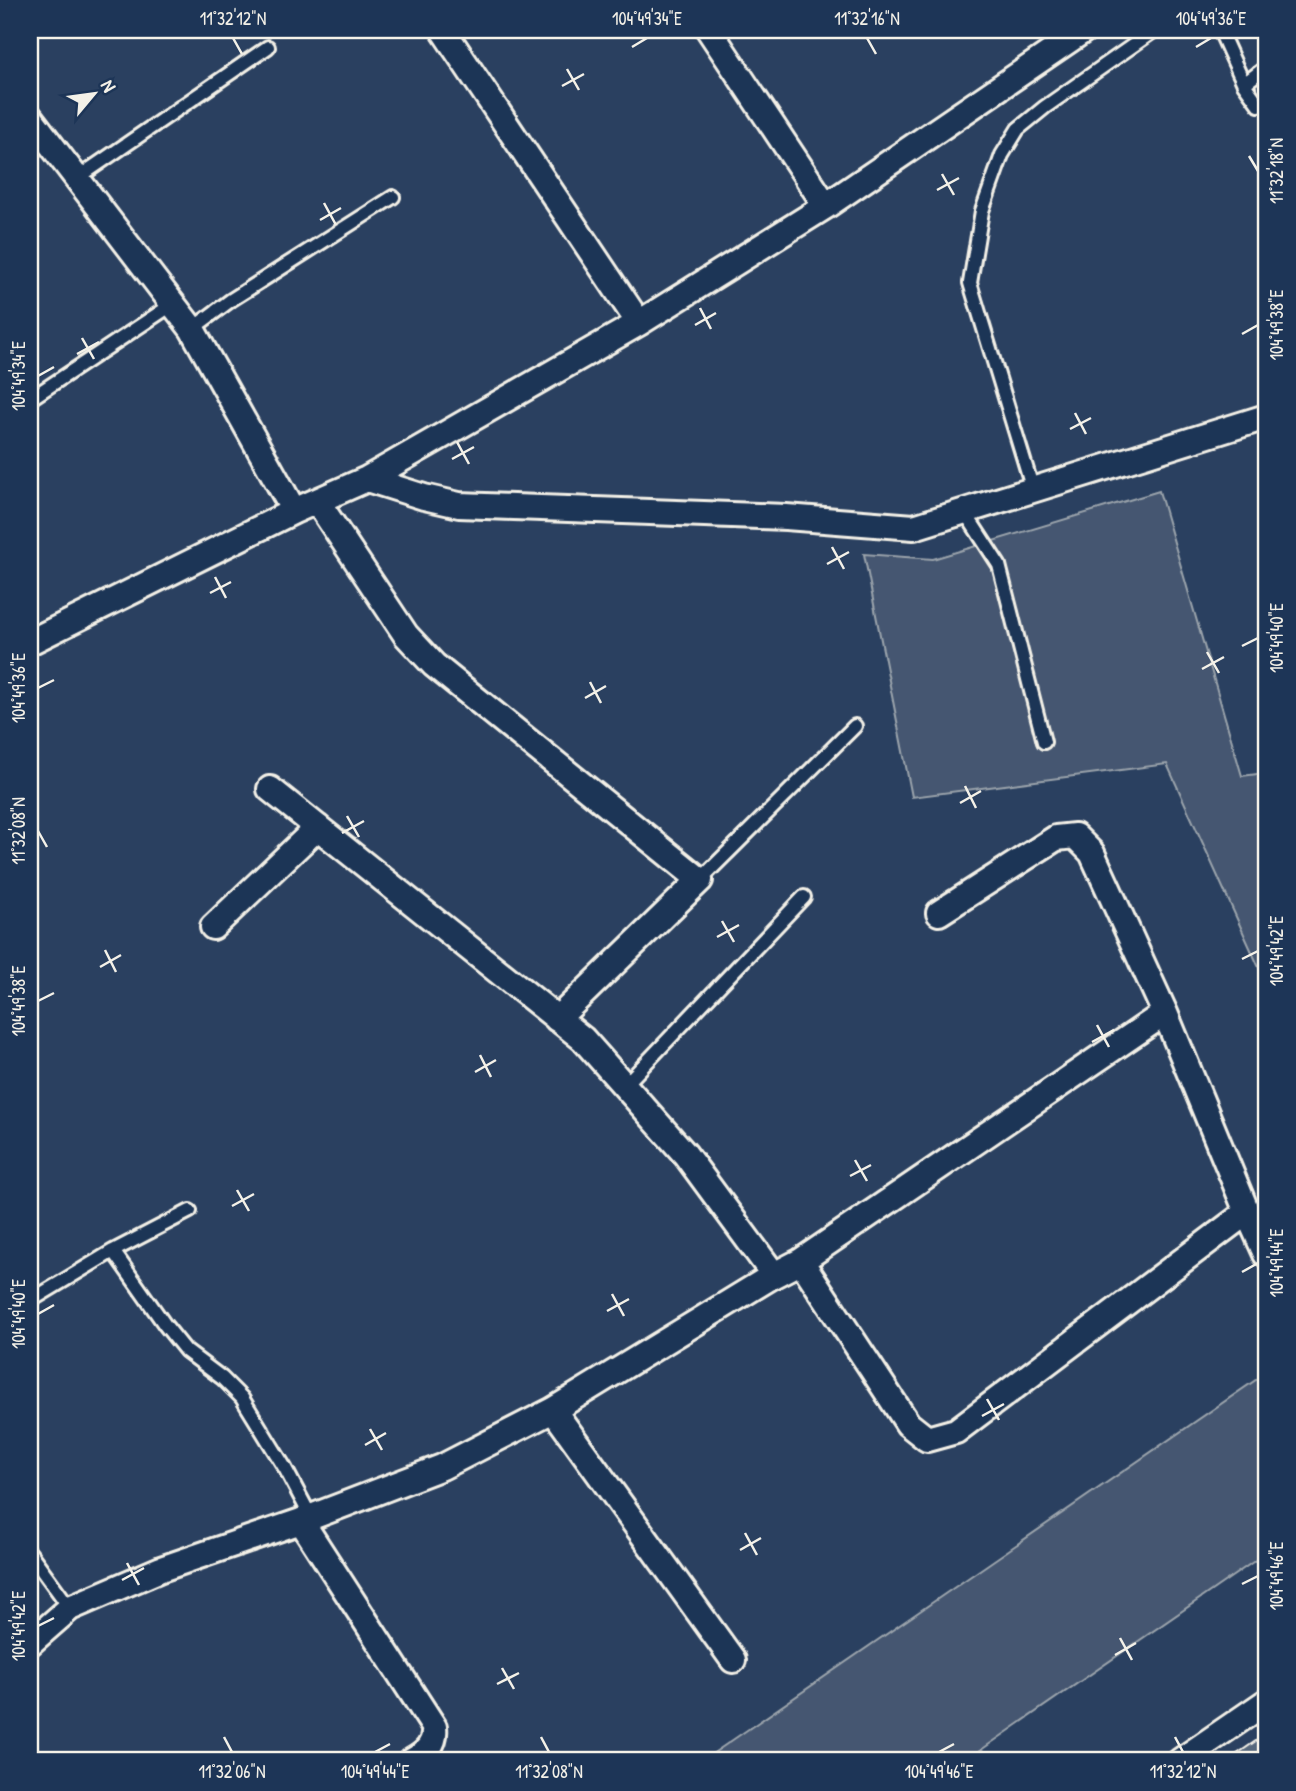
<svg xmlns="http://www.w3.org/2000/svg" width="1296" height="1791" viewBox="0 0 1296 1791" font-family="'Patrick Hand',sans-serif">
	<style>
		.green { fill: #445771; stroke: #9ca4ac; stroke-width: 2 }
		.building { fill: #56677d; stroke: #f4f1e8; stroke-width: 2 }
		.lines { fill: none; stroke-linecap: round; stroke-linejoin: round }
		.lane-casing { stroke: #f4f1e8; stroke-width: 18 }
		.street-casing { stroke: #f4f1e8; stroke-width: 30 }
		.lane { stroke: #1d3557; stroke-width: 12 }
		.street { stroke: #1d3557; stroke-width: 24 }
		.ticks { fill: none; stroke: #f4f1e8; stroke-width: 2.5 }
		.neatline { fill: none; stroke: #f4f1e8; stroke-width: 2.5 }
		.ticks-label { font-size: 18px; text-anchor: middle; fill: #f4f1e8 }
	</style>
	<rect width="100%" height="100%" fill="#2a4060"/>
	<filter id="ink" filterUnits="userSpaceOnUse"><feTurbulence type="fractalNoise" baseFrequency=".0143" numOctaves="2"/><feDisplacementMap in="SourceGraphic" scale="14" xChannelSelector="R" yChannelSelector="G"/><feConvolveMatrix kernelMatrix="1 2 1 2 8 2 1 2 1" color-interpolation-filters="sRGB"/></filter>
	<g filter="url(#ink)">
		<path class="green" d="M1159 491 1242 776 1266 773V983L1167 764 912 797 864 554 933 559Z
			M1266 1373V1553L965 1761H702Z"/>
		<path class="building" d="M1266 1734V1761H1227Z"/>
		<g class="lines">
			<g class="lane-casing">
				<path id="lane" d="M1218 30 1221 33 1244 84 1259 105
					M1244 84 1266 67
					M76 179 268 47
					M192 329 231 300 393 197
					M30 399 173 304
					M1033 490 970 283 982 211 1002 155 1018 129 1045 107 1155 30
					M964 511 999 565 1044 742
					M700 880 855 726
					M624 1086 804 897
					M113 1251 165 1325 186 1351 222 1378 242 1398 285 1468 311 1517
					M30 1301 113 1251 190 1211
					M30 1553 70 1608"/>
			</g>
			<g class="street-casing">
				<path id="street" d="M443 30 639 323
					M709 30 826 206
					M30 117 192 329 294 511
					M367 479 424 497 459 505 786 517 914 527 1266 417
					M317 501 406 635 434 665 700 880 557 1019
					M30 642 294 511 367 479 639 323 826 206 1084 30
					M270 789 583 1039 685 1154 774 1275
					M939 913 1056 838 1075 836 1092 853 1165 1013 1247 1212 1266 1254
					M213 927 318 827
					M801 1261 908 1424 927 1439 956 1431 1247 1212
					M553 1410 733 1660
					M301 1521 434 1727C436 1744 426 1753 412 1761
					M30 1643 70 1608 161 1569 301 1521 442 1467 553 1410 774 1275 801 1261 1165 1013
					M1180 1761 1266 1702"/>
			</g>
			<use href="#lane" class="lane"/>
			<use href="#street" class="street"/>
		</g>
	</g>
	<path class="ticks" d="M233 38 242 54M867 38 876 54M632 47 647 38M1196 47 1211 38M567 69 579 90M562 86 584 74M1249 156 1258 171M942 174 954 195M937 190 959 178M324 203 336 225M320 220 341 208M700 308 711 329M695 325 716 313M1242 334 1258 325M82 338 94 359M77 354 99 342M38 376 54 367M1075 413 1086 434M1070 429 1091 418M457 442 469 464M452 459 474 447M832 547 844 569M827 564 849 552M215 577 226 598M210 593 231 582M1242 646 1258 638M1207 652 1219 673M1202 669 1224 657M590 682 601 703M38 688 54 680M585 698 606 686M965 786 976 808M960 803 981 791M347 816 359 837M38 831 47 847M342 833 364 821M722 921 734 942M717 937 739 925M105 950 116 972M1242 959 1258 951M100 967 121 955M38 1001 54 993M1097 1025 1109 1047M1092 1042 1114 1030M480 1055 491 1077M475 1072 496 1060M855 1160 867 1181M850 1176 871 1165M237 1190 249 1211M232 1206 254 1194M1242 1272 1258 1263M612 1294 624 1316M607 1311 629 1299M38 1314 54 1305M987 1399 999 1420M982 1416 1004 1404M370 1429 382 1450M365 1445 386 1433M745 1533 757 1555M740 1550 761 1538M127 1563 139 1585M122 1580 144 1568M1242 1584 1258 1576M38 1626 54 1618M1120 1638 1132 1660M1115 1655 1136 1643M502 1668 514 1689M497 1684 519 1673M224 1737 232 1752M541 1737 549 1752M1175 1737 1183 1752M375 1752 390 1744M939 1752 954 1744"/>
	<rect width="1296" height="1791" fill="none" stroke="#1d3557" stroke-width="77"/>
	<g transform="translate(94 94) rotate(61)" stroke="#1d3557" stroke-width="5" paint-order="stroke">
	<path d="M0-5L12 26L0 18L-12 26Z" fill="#f4f1e8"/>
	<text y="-10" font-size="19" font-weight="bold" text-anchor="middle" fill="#f4f1e8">N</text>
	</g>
	<rect x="38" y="38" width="1220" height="1714" class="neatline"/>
	<g class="ticks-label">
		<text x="233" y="25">11°32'12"N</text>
		<text x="647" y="25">104°49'34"E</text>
		<text x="867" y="25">11°32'16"N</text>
		<text x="1211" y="25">104°49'36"E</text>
		<text transform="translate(1277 171) rotate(-90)" y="6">11°32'18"N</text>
		<text transform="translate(1277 325) rotate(-90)" y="6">104°49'38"E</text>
		<text transform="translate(19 376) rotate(-90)" y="6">104°49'34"E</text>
		<text transform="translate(1277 638) rotate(-90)" y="6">104°49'40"E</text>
		<text transform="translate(19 688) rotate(-90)" y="6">104°49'36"E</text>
		<text transform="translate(19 831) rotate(-90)" y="6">11°32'08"N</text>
		<text transform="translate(1277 951) rotate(-90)" y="6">104°49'42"E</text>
		<text transform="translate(19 1001) rotate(-90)" y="6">104°49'38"E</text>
		<text transform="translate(1277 1263) rotate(-90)" y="6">104°49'44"E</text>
		<text transform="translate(19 1314) rotate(-90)" y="6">104°49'40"E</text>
		<text transform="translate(1277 1576) rotate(-90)" y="6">104°49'46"E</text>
		<text transform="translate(19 1626) rotate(-90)" y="6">104°49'42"E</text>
		<text x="232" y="1778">11°32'06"N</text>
		<text x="375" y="1778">104°49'44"E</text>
		<text x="549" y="1778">11°32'08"N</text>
		<text x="939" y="1778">104°49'46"E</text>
		<text x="1183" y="1778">11°32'12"N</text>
	</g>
</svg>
